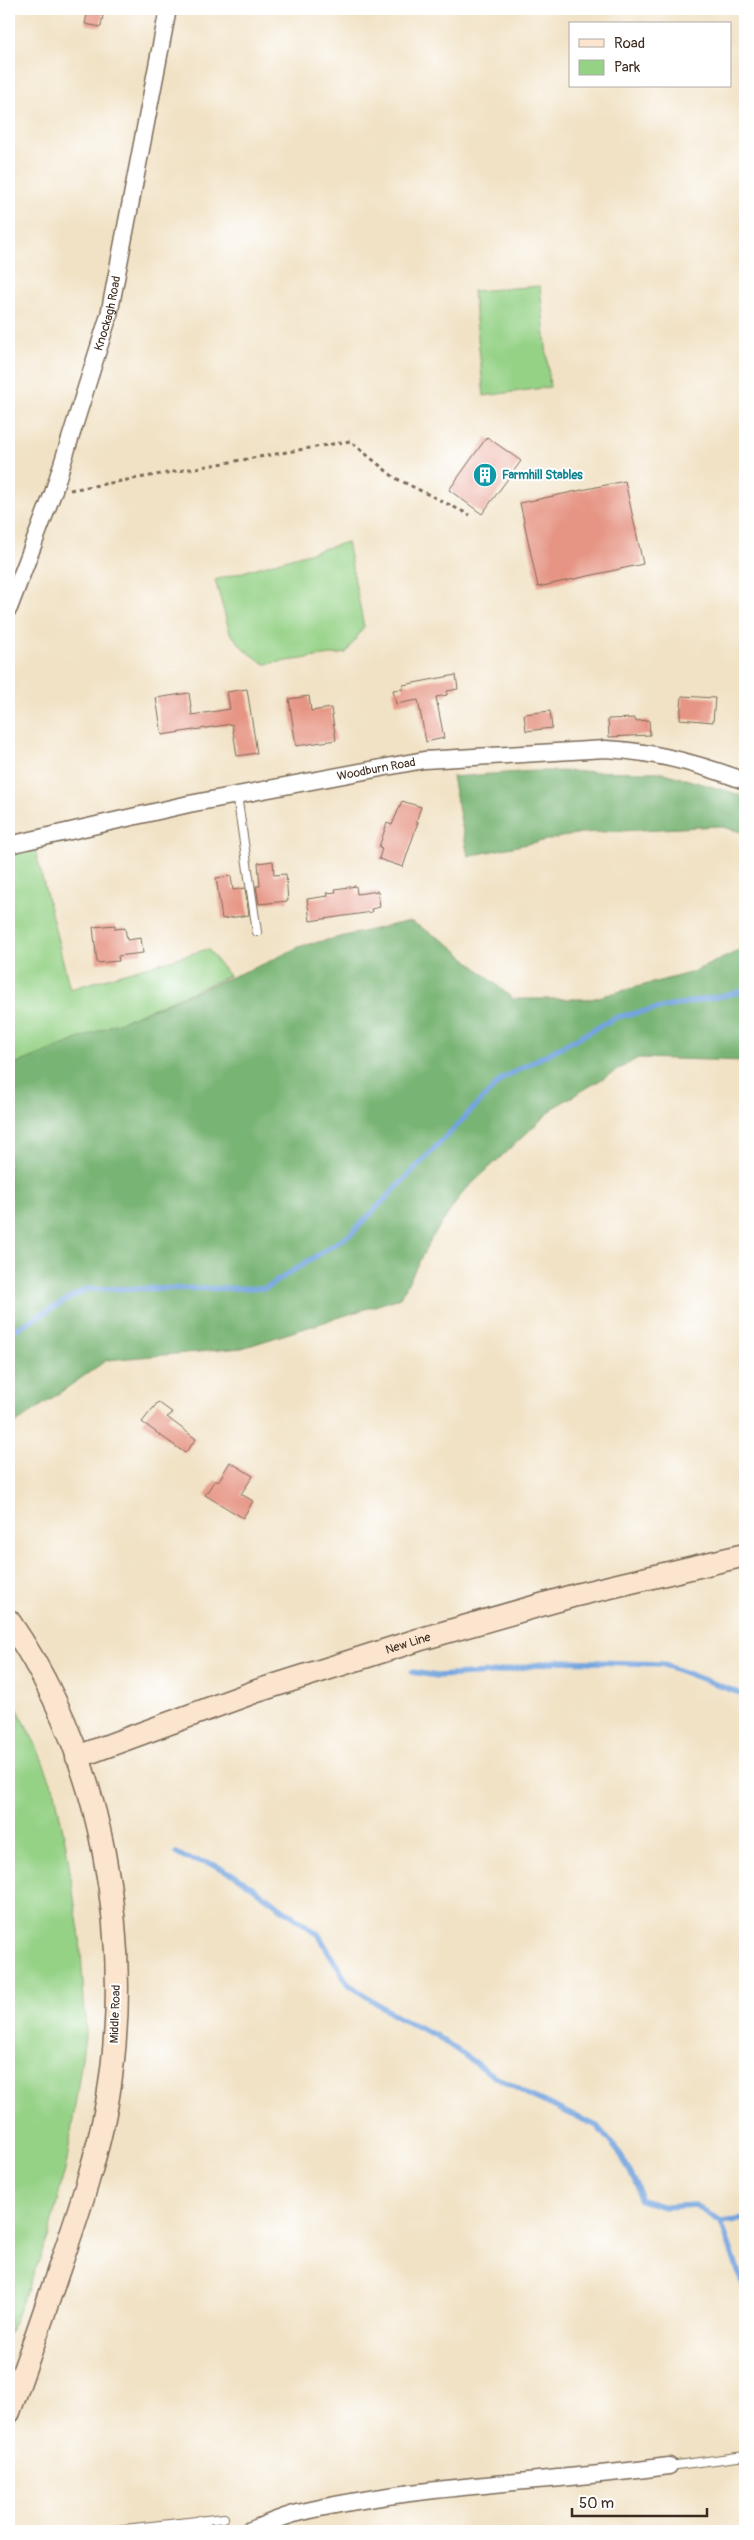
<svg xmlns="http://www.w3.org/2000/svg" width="754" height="2540" viewBox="0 0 754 2540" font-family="Pangolin,sans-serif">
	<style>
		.green { fill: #95d286; stroke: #687e52 }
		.forest { fill: #78b473; stroke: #5a6f48 }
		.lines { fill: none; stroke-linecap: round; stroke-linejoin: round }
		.stream { stroke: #73a4de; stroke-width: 5.5 }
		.building { fill: #e69584 }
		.lane-casing { stroke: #7b6a58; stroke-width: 10 }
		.street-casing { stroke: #7b6a58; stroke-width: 19 }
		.secondary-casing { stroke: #7b6a58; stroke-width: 25 }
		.path { stroke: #7b6a58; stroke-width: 3; stroke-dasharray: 4 4; stroke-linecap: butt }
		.lane { stroke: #fff; stroke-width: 8 }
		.street { stroke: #fff; stroke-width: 16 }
		.secondary { stroke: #fbe5cf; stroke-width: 22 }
		.labels { text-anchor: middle; stroke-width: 4; stroke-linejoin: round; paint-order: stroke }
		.street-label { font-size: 12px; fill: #3b2a1e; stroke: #fff }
		.culture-label { font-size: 12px; font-weight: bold; fill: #0d838f; stroke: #fff; text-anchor: start }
	</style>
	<rect width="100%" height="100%" fill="#fff"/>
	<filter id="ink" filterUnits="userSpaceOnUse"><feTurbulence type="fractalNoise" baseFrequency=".02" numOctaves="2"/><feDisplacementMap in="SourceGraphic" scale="10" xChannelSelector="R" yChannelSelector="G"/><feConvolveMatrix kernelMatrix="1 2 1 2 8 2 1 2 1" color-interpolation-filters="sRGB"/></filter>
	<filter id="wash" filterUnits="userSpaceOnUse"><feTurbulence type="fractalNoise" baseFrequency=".0096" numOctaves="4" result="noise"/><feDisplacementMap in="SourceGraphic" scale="20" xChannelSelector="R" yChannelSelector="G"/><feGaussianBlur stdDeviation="1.12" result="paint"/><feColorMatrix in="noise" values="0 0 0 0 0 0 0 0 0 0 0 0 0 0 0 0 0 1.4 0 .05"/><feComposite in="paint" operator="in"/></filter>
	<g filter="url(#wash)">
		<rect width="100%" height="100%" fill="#f1e2c5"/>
		<path class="green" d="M540 286 550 387 484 396 473 291Z
			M347 542 364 627 346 653 265 664 245 650 230 633 215 580Z
			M34 845 70 989 208 949 229 976 57 1049 9 1067V852Z
			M9 1692 36 1745 55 1792 66 1845 80 1938 86 2030 67 2161 48 2238 9 2334Z"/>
		<path class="forest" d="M533 771 660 772 745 796V833L719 826 581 833 468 856 452 777Z
			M410 921 449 944 513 999H591L690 973 745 948V1061L638 1058 556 1106 463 1192 431 1239 400 1298 242 1348 107 1360 9 1428V1067L266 963 301 946Z"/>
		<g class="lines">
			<path class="stream" d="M9 1333 86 1289 266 1288 352 1233 503 1078 617 1017 745 991
				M412 1672 437 1676 489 1673 559 1661 662 1664 745 1695
				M176 1853 185 1858 212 1864 235 1875 318 1934 348 1984 397 2017 437 2036 488 2072 531 2096 597 2126 621 2155 638 2188 640 2200 665 2207 695 2205 721 2222 745 2291
				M721 2222 745 2219"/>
		</g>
		<g id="blocks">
			<path class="building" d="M88 9H104L101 27 85 24Z
				M487 437 521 461 482 514 449 490Z
				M625 481 643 564 538 587 520 503Z
				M456 675 458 689 447 691V695L436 697 444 738 426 742 418 700 396 704 393 690 403 689V685Z
				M247 689 257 753 237 756 232 724 162 735 156 698 189 693 192 715 230 709 227 692Z
				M309 696 311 711 331 708 336 740 296 746 289 699Z
				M682 696 715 698 713 722 680 719Z
				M550 711 552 728 526 731 524 714Z
				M635 718V721L649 720 650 735 609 737 608 719Z
				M402 801 421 807 416 822H418L403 867 379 859 382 848 379 847 387 823 392 825Z
				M273 861 274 875 286 874 288 901 259 904 256 886H260L258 863Z
				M231 876 233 890 245 888 249 915 222 919 216 878Z
				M356 886 357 894 378 891 380 907 371 909 372 912 310 921 307 899 328 896 327 893 336 892 335 889Z
				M115 925V929L125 928 127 940 141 938 143 953 118 956 119 961 97 963 93 927Z
				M158 1402 173 1413 167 1417 196 1439 185 1453 142 1422Z
				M230 1462 253 1476 241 1494 253 1501 243 1518 205 1495 215 1480 218 1482Z"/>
		</g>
	</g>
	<g filter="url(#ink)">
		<use href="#blocks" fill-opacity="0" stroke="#7b6a58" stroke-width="1"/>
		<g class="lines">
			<g class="lane-casing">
				<path id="lane" d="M237 795 257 932
					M669 2466 745 2456
					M199 2520 212 2531
					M106 2531 224 2518"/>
			</g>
			<g class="street-casing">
				<g id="street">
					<path id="s1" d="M9 608 53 493 109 315 168 9"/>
					<path id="s2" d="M9 845 189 804 424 760 605 749C654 751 700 764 745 781"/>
					<path d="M248 2531C265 2525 281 2517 298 2513 420 2484 546 2483 669 2466"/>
				</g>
			</g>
			<g class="secondary-casing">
				<g id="secondary">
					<path d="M9 1621C103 1757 135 1941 107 2103 97 2157 79 2211 61 2263 44 2313 27 2363 9 2412"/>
					<path id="s3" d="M77 1757 257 1691 418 1640 576 1595 745 1555"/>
				</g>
			</g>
			<path class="path" d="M70 490 350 441 395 478 470 515"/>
			<use href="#lane" class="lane"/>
			<use href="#street" class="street"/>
			<use href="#secondary" class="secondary"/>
		</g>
	</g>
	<defs>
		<g id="building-disc" transform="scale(1.25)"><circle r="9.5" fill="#0f9aa8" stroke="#fff"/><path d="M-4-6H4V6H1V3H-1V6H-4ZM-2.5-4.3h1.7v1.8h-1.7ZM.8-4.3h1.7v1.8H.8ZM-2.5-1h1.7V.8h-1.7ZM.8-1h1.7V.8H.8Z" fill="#fff"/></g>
	</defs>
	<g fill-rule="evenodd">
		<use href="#building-disc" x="485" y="475"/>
	</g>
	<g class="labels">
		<g class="street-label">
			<text dy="4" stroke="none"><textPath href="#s1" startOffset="311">Knockagh Road</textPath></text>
			<text dy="4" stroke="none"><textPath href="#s2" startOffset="375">Woodburn Road</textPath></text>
			<text dy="4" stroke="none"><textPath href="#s3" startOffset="350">New Line</textPath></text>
			<text transform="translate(115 2014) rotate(-88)" y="4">Middle Road</text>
		</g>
		<g class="culture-label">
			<text x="502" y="479">Farmhill Stables</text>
		</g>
	</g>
	<rect width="754" height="2540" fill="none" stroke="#fff" stroke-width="30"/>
	<rect x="569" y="22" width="162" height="65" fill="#ffffff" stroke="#b1aaa5"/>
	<rect x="579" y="39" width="25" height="8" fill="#fbe5cf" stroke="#b1aaa5"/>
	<text x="614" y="48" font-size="15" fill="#3b2a1e">Road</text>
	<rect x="579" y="60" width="25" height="15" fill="#95d286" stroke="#b1aaa5"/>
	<text x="614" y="72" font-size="15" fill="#3b2a1e">Park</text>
	<path d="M572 2508v8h135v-8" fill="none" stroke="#3b2a1e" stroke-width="2.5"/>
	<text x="579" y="2508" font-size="15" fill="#3b2a1e" stroke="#ffffff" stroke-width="4" paint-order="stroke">50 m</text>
</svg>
